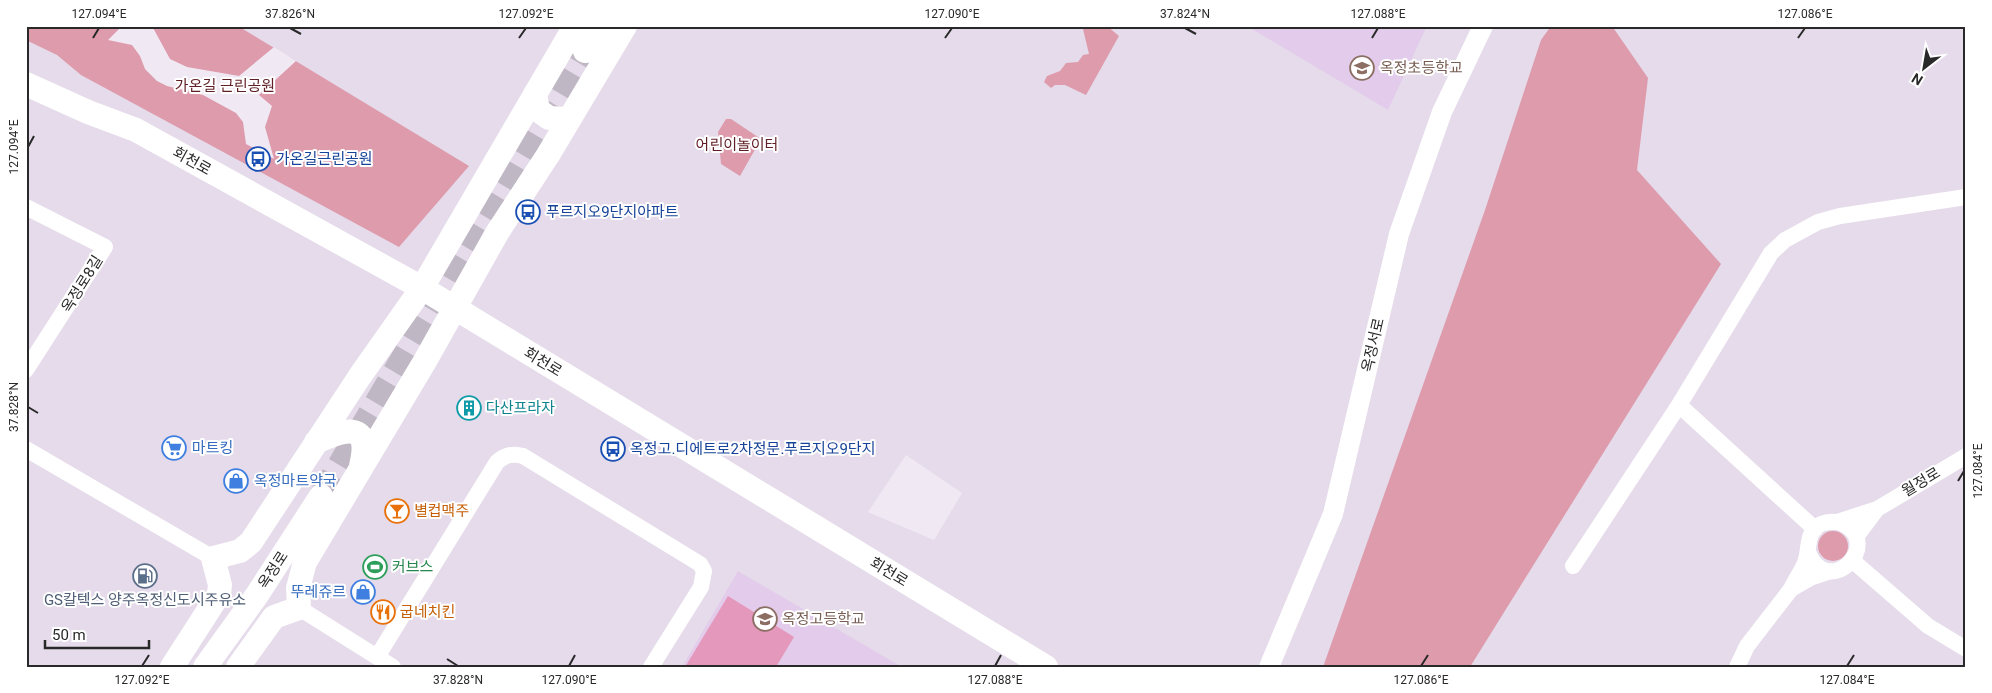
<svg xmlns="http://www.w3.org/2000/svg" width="1992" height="693" viewBox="0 0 1992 693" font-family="Roboto,'Noto Sans KR',sans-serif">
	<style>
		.education { fill: #e3cceb }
		.green { fill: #dd9bac }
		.pitch { fill: #e498bc }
		.plaza { fill: #f0e9f3 }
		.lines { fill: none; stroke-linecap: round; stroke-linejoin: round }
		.secondary-tunnel { stroke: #bfb7c3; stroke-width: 24; stroke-dasharray: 24 12; stroke-linecap: butt }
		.minor { stroke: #fff; stroke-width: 16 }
		.tertiary { stroke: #fff; stroke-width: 20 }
		.secondary { stroke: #fff; stroke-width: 24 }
		.ticks { fill: none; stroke: #292929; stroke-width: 2 }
		.labels { text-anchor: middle; stroke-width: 4; stroke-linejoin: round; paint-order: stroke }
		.education-label { font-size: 15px; fill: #785e54; stroke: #fff; text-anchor: start }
		.park-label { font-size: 15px; fill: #601f26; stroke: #fff }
		.transit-label { font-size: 15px; fill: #164399; stroke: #fff; text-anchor: start }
		.street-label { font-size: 15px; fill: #292929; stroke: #fff }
		.culture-label { font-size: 15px; fill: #0d838f; stroke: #fff; text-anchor: start }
		.shop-label { font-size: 15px; fill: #366cbe; stroke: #fff; text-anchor: start }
		.food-label { font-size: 15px; fill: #c56008; stroke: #fff; text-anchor: start }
		.leisure-label { font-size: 15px; fill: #27864d; stroke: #fff; text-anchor: start }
		.service-label { font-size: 15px; fill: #4e5e75; stroke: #fff }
		.neatline { fill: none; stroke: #292929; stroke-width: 2 }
		.ticks-label { font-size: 12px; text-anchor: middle; fill: #292929 }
	</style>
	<rect width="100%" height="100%" fill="#e5dbea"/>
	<path class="education" d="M1247 26H1427L1388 110Z
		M738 571 902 667H682Z"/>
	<path class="green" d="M26 26H238L469 166 399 247 81 75 57 55 26 40Z
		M1086 26H1107L1119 36 1086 95 1065 85H1055L1051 88 1044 82 1047 76 1060 71 1066 63 1078 62 1083 55 1089 54 1083 29Z
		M1551 26H1612L1648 78 1637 170 1721 264 1470 667H1323L1485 210 1541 40Z
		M726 119H731L761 139 740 176 721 164 718 132Z
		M1818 546a15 15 0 1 1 30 0a15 15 0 1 1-30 0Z"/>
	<path class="pitch" d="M728 596 794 637 776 667H685Z"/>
	<path class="plaza" d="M122 26H152L170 59 187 67 239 76 274 47 296 61 259 95 272 106 265 127 274 159 246 144 243 122 236 113 203 95 167 86 157 81 145 69 140 56 132 45 108 40Z
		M906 455 962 493 934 540 868 512Z"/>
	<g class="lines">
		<path class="secondary-tunnel" d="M321 496 585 51"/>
		<path class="minor" d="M26 207 105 247 26 370
			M1679 405 1815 529
			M26 449 213 558
			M1877 509 1966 456
			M1837 522 1877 509 1856 537
			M1808 552C1828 601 1884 544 1843 524 1837 521 1828 521 1821 524 1804 533 1811 551 1804 565 1800 573 1795 581 1791 589L1810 578 1831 571
			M1853 561 1928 626 1966 649
			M1573 566 1679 405 1771 253 1785 240 1818 222 1840 216 1966 197
			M299 608 393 667
			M377 657 497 462C505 455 512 453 523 456L700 564 704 571 701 587 651 667
			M1737 667 1747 646 1791 589"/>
		<path class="tertiary" d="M1269 667 1333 514 1399 234 1442 112 1483 26"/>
		<path class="secondary" d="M585 51 600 26
			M26 84 88 112 136 130 422 288 1046 667
			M535 94 538 110 549 118 567 119 573 113
			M316 442C345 429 372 420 361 466
			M172 667 219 594 220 585 213 558 240 551 251 542 360 376 422 288 575 26
			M205 667 257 595 321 496
			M238 667 274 617 299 608 298 588 305 562 425 361 497 233 548 155 625 26"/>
	</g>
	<path class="ticks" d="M290 28 301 34M1185 28 1196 34M93 38 99 28M519 38 526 28M945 38 952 28M1372 38 1378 28M1798 38 1805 28M28 147 34 136M28 407 38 413M1958 481 1964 471M447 659 458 666M142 666 149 655M569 666 575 655M995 666 1001 655M1421 666 1428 655M1847 666 1854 655"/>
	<defs>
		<g id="school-ring" transform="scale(1.25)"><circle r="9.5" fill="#fff" stroke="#8d6e63" stroke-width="1.5"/><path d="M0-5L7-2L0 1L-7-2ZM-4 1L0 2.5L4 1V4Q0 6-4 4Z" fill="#8d6e63"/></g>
		<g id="bus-ring" transform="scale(1.25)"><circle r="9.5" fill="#fff" stroke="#1a4fb4" stroke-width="1.5"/><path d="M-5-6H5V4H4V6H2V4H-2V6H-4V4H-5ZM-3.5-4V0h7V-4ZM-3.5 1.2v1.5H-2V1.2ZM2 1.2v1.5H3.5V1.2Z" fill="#1a4fb4"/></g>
		<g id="building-ring" transform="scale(1.25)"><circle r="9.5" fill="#fff" stroke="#0f9aa8" stroke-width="1.5"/><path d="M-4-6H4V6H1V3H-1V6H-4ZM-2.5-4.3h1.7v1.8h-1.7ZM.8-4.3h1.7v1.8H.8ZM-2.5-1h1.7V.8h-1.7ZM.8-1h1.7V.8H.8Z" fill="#0f9aa8"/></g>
		<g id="supermarket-ring" transform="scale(1.25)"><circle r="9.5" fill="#fff" stroke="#3f7fe0" stroke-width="1.5"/><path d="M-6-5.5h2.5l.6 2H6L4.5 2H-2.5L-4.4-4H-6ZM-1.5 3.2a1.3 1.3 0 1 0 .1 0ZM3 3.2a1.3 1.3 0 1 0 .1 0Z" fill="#3f7fe0"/></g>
		<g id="shop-ring" transform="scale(1.25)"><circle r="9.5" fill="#fff" stroke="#3f7fe0" stroke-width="1.5"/><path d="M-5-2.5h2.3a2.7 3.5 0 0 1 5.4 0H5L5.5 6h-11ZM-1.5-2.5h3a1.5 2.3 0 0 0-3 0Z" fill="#3f7fe0"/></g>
		<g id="bar-ring" transform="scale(1.25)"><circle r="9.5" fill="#fff" stroke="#e8710a" stroke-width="1.5"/><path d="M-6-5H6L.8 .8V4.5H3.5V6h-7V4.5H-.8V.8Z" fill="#e8710a"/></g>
		<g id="stadium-ring" transform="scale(1.25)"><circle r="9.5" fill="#fff" stroke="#2e9e5b" stroke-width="1.5"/><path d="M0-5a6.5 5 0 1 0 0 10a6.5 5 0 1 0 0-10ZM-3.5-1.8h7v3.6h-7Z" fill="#2e9e5b"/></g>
		<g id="fuel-ring" transform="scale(1.25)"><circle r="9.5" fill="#fff" stroke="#5c6f8a" stroke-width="1.5"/><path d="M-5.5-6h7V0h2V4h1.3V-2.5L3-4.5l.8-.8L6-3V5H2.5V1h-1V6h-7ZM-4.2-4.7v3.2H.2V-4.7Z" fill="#5c6f8a"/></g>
		<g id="restaurant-ring" transform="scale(1.25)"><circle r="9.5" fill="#fff" stroke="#e8710a" stroke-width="1.5"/><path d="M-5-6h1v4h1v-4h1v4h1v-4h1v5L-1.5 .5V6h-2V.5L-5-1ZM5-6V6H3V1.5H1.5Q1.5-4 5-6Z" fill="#e8710a"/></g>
	</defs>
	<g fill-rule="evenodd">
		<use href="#school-ring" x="1362" y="68"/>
		<use href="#bus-ring" x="258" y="159"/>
		<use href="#bus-ring" x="528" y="212"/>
		<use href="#building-ring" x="469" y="408"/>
		<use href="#supermarket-ring" x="174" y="448"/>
		<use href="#bus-ring" x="613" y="449"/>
		<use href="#shop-ring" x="236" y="481"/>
		<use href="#bar-ring" x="397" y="511"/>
		<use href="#stadium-ring" x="375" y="567"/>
		<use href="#fuel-ring" x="145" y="576"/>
		<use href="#shop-ring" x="363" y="592"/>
		<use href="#restaurant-ring" x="383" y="612"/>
		<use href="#school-ring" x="765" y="619"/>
	</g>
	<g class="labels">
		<g class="education-label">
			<text x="1380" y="73">옥정초등학교</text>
			<text x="782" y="624">옥정고등학교</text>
		</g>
		<g class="park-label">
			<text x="225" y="91">가온길 근린공원</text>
			<text x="737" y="150">어린이놀이터</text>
		</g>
		<g class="transit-label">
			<text x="276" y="164">가온길근린공원</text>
			<text x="546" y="217">푸르지오9단지아파트</text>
			<text x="630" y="454">옥정고.디에트로2차정문.푸르지오9단지</text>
		</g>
		<g class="street-label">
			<text transform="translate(192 161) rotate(29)" y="5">회천로</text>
			<text transform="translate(82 284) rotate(-58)" y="5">옥정로8길</text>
			<text transform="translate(1373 345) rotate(-77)" y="5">옥정서로</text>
			<text transform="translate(543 362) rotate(31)" y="5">회천로</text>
			<text transform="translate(1921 482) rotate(-31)" y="5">월정로</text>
			<text transform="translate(273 570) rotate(-57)" y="5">옥정로</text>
			<text transform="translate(889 572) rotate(31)" y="5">회천로</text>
		</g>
		<g class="culture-label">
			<text x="486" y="413">다산프라자</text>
		</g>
		<g class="shop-label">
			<text x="192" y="453">마트킹</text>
			<text x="254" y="486">옥정마트약국</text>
			<text x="346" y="597" text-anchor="end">뚜레쥬르</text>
		</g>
		<g class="food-label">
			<text x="414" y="516">별컵맥주</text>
			<text x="400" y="617">굽네치킨</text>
		</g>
		<g class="leisure-label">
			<text x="392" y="572">커브스</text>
		</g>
		<g class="service-label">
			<text x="145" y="605">GS칼텍스 양주옥정신도시주유소</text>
		</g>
	</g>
	<rect width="1992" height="693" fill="none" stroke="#ffffff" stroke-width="55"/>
	<g transform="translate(1924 68) rotate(211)" stroke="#ffffff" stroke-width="4" paint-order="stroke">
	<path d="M0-4L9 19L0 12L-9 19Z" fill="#292929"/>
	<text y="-8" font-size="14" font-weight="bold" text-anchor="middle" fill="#292929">N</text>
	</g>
	<path d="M45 640v8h104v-8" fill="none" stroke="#292929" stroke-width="2.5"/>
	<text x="52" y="640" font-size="15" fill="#292929" stroke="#ffffff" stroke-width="4" paint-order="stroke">50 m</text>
	<rect x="28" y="28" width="1936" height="638" class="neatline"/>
	<g class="ticks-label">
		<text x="99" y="18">127.094°E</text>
		<text x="290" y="18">37.826°N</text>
		<text x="526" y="18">127.092°E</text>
		<text x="952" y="18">127.090°E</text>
		<text x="1185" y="18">37.824°N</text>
		<text x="1378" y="18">127.088°E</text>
		<text x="1805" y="18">127.086°E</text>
		<text transform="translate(14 147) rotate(-90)" y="4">127.094°E</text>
		<text transform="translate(14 407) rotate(-90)" y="4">37.828°N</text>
		<text transform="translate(1978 471) rotate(-90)" y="4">127.084°E</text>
		<text x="142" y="684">127.092°E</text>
		<text x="458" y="684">37.828°N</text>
		<text x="569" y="684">127.090°E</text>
		<text x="995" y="684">127.088°E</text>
		<text x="1421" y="684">127.086°E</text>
		<text x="1847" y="684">127.084°E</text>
	</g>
</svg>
